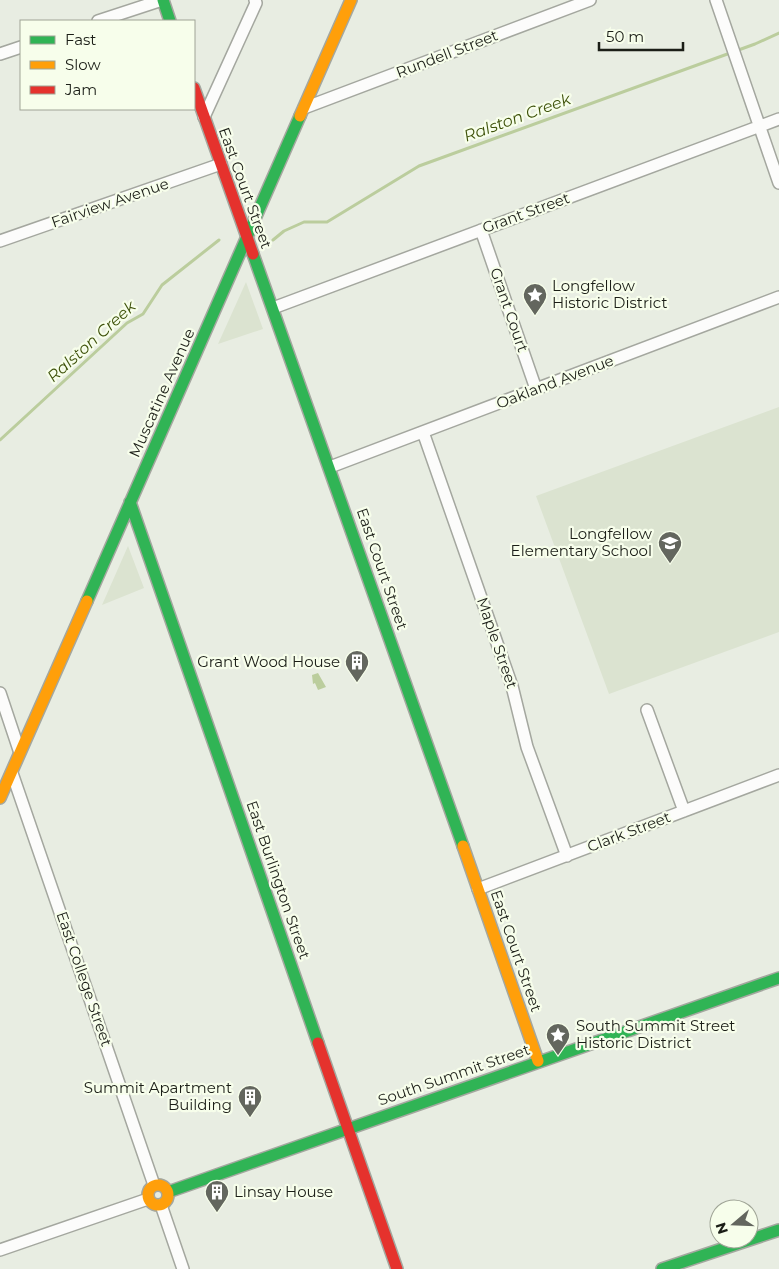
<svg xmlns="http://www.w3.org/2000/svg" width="779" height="1269" viewBox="0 0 779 1269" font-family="Montserrat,sans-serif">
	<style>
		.built { fill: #dbe3d0 }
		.water { fill: #bbcd9d }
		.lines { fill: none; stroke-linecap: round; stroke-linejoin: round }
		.stream { stroke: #bbcd9d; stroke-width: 3 }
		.street-casing { stroke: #a4a79f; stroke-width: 14 }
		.fast-casing { stroke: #a4a79f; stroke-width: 14 }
		.slow-casing { stroke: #a4a79f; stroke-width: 14 }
		.jam-casing { stroke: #a4a79f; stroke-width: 14 }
		.street { stroke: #fcfcfb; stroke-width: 11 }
		.fast { stroke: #30b455; stroke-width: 11 }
		.slow { stroke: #ff9f0a; stroke-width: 11 }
		.jam { stroke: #e5322d; stroke-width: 11 }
		.labels { text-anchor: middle; stroke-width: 4.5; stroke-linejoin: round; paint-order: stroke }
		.street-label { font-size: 15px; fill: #1b1e17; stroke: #f7feeb }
		.poi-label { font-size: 15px; fill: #1b1e17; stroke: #f7feeb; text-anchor: start }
		.water-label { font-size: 16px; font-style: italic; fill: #3e520a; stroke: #f7feeb }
	</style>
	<rect width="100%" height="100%" fill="#e8ede2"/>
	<path class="built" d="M246 282 263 329 218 344Z
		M779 407V632L609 694 536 496Z
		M128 546 144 588 102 605Z"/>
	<path class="water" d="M318 673 326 687 318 690 315 683 313 684 312 675Z"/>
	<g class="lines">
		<path class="stream" d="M273 240 284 231 304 222H327L419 166 755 44 779 33
			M0 440 127 323 143 314 162 285 219 240"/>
		<g class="street-casing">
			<path id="street" d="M716 0 779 183
				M98 21 162 0
				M0 54 21 47
				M304 108 590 0
				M204 117 256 3 255 0
				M481 230 536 389
				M0 241 221 164
				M273 308 779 119
				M423 432 512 686 527 747 567 856
				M330 467 779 297
				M0 693 19 750
				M647 710 684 811
				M12 773 154 1185
				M478 889 779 775
				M161 1205 183 1269
				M0 1250 148 1199"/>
		</g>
		<g class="fast-casing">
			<path id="fast" d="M163 0 170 21
				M253 254 463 846
				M130 502 318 1043
				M87 601 300 116
				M168 1192 779 978
				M662 1269 779 1230"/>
		</g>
		<g class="slow-casing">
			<path id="slow" d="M300 116 351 0
				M0 798 87 601
				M463 846 538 1061
				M148 1195a10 10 0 1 1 20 0a10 10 0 1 1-20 0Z"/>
		</g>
		<g class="jam-casing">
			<path id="jam" d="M194 88 253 254
				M318 1043 397 1269"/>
		</g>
		<use href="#street" class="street"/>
		<use href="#fast" class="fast"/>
		<use href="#slow" class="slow"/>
		<use href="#jam" class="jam"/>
	</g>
	<defs>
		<g id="sight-pin" transform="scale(1.25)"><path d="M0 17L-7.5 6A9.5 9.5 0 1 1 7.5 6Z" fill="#63665e" stroke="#f7feeb"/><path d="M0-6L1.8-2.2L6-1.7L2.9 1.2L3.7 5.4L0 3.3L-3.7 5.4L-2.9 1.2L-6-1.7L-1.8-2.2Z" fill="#fff"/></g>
		<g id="school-pin" transform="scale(1.25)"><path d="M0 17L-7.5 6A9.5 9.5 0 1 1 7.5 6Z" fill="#63665e" stroke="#f7feeb"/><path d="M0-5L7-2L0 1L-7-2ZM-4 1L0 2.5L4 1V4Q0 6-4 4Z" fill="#fff"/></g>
		<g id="building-pin" transform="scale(1.25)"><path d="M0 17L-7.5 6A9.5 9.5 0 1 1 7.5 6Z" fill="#63665e" stroke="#f7feeb"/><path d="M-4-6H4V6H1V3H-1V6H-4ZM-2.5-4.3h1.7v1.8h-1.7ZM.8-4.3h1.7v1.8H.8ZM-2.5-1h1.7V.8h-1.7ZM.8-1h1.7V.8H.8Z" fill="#fff"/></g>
	</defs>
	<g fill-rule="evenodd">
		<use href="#sight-pin" x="535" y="295"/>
		<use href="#school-pin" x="670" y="543"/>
		<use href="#building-pin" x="357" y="662"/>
		<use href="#sight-pin" x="558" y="1035"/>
		<use href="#building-pin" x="250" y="1097"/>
		<use href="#building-pin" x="217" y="1192"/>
	</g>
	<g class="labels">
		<g class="street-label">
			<text transform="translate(447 54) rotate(-21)" y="5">Rundell Street</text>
			<text transform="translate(245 188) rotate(70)" y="5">East Court Street</text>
			<text transform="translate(110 203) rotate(-19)" y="5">Fairview Avenue</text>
			<text transform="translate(526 213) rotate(-20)" y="5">Grant Street</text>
			<text transform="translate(509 310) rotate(71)" y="5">Grant Court</text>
			<text transform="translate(555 382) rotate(-21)" y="5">Oakland Avenue</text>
			<text transform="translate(162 393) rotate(-66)" y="5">Muscatine Avenue</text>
			<text transform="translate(382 569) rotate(71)" y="5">East Court Street</text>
			<text transform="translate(497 643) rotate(71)" y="5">Maple Street</text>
			<text transform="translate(629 832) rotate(-21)" y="5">Clark Street</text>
			<text transform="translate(278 880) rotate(71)" y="5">East Burlington Street</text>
			<text transform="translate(516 951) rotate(71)" y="5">East Court Street</text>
			<text transform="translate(84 979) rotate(71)" y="5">East College Street</text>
			<text transform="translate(454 1075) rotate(-19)" y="5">South Summit Street</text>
		</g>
		<g class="poi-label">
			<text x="552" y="291">Longfellow<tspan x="552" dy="17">Historic District</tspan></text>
			<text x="652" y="539" text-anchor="end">Longfellow<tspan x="652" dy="17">Elementary School</tspan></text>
			<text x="340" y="667" text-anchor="end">Grant Wood House</text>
			<text x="576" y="1031">South Summit Street<tspan x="576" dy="17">Historic District</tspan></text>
			<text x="232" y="1093" text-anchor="end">Summit Apartment<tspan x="232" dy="17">Building</tspan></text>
			<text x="234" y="1197">Linsay House</text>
		</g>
		<g class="water-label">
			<text transform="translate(517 117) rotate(-20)" y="6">Ralston Creek</text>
			<text transform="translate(91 341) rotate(-42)" y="6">Ralston Creek</text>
		</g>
	</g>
	<rect x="20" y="20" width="175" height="90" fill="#f7feeb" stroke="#9fa496"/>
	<rect x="30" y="36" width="25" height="8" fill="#30b455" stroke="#9fa496"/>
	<text x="65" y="45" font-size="15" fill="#1b1e17">Fast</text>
	<rect x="30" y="61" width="25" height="8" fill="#ff9f0a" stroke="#9fa496"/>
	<text x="65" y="70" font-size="15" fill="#1b1e17">Slow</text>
	<rect x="30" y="86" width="25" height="8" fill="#e5322d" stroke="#9fa496"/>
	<text x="65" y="95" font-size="15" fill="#1b1e17">Jam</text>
	<g transform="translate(734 1224) rotate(251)"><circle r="24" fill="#f7feeb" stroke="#9fa496"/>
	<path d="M0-4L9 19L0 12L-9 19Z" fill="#63665e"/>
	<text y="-8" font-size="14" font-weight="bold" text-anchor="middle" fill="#1b1e17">N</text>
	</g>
	<path d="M599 42v8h84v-8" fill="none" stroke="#1b1e17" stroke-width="2.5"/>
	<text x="606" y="42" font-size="15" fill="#1b1e17" stroke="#f7feeb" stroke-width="4" paint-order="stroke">50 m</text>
</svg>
